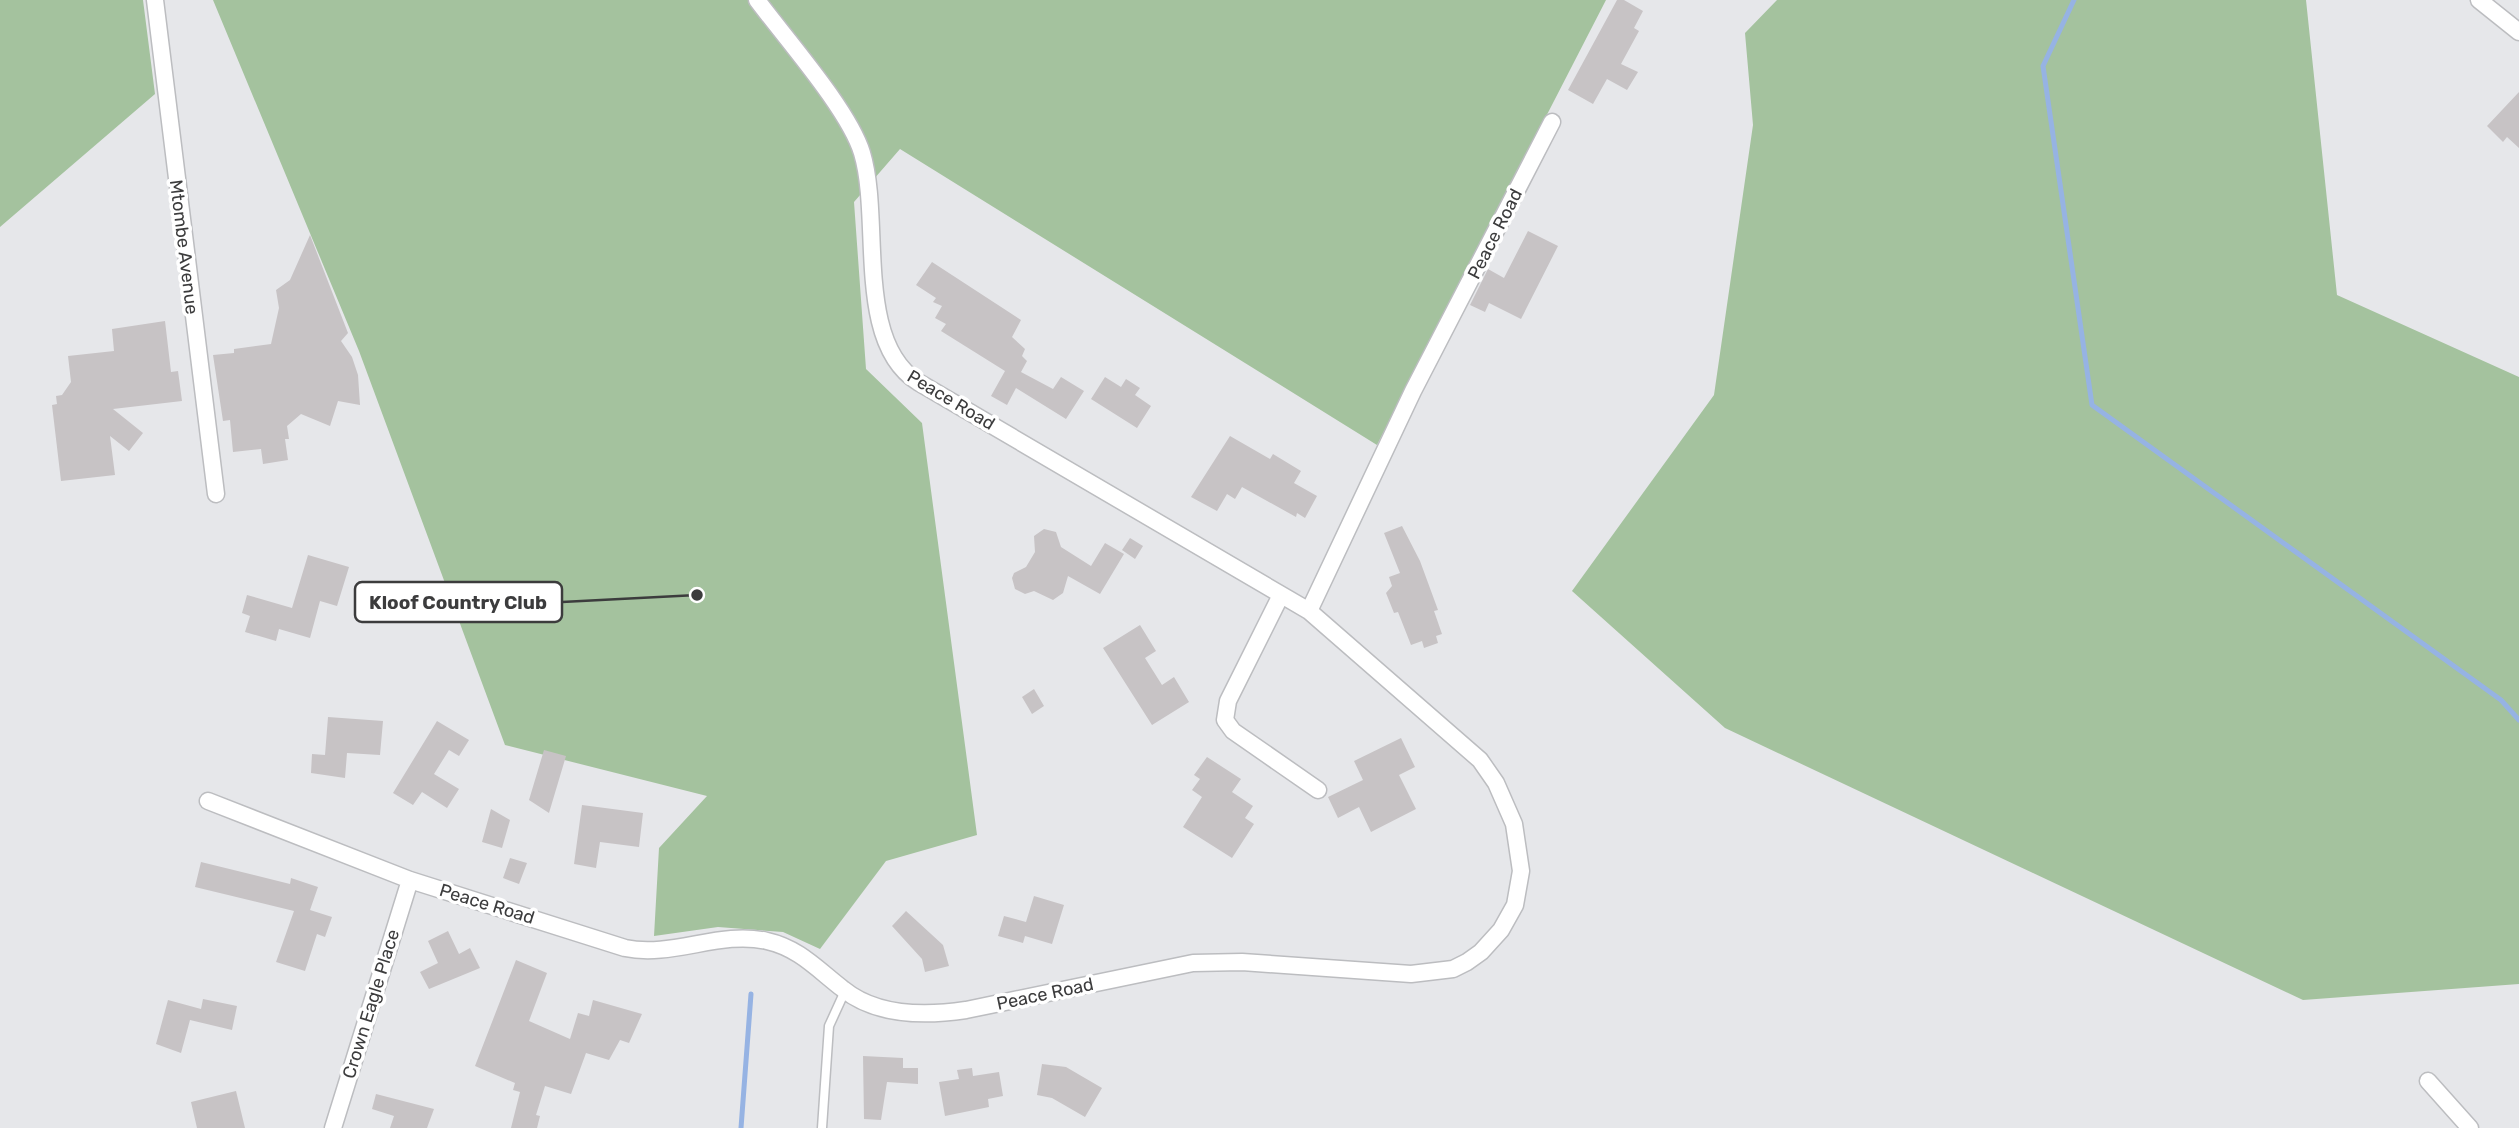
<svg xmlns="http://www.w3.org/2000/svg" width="2519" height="1128" viewBox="0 0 2519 1128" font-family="Rubik,sans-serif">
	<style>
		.green { fill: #a4c29e }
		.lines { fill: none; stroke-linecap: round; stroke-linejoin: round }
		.stream { stroke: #96b3e3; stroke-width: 5 }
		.building { fill: #c7c3c5 }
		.service-casing { stroke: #bcbdc0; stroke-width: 11 }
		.minor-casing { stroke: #bcbdc0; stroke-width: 19 }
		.service { stroke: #fff; stroke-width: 8 }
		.minor { stroke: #fff; stroke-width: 16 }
		.labels { text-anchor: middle; stroke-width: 7; stroke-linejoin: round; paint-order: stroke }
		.street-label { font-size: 18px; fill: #3c3c3d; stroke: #fff }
		.leader { fill: none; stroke: #3c3c3d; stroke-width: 2.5 }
		.callout-dot { fill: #3c3c3d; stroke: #fff; stroke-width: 2.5 }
		.callout { fill: #fff; stroke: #3c3c3d; stroke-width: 2.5 }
		.callout-label { font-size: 19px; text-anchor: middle; font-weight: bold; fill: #3c3c3d }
	</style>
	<rect width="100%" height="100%" fill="#e6e7ea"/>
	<path class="green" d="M0 0H143L155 94 0 227Z
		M213 0H1606L1377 445 900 149 854 202 866 369 922 423 977 835 886 861 820 949 783 932 718 927 654 936 659 848 707 796 505 745 359 351Z
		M1777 0H2306L2337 295 2519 377V984L2303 1000 1725 728 1572 591 1714 395 1753 125 1745 33Z"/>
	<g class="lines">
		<path class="stream" d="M2074 0 2043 66 2092 405 2501 700 2519 720
			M741 1128 751 994"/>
	</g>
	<path class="building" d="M1617 0H1624L1643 11 1634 28 1639 31 1621 64 1638 72 1627 90 1607 79 1593 104 1568 90Z
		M2519 92V148L2507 137 2503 142 2487 126Z
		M1528 231 1558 246 1521 319 1489 303 1485 312 1470 305 1488 269 1504 278Z
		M310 235 348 333 341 341 352 357 358 375 360 405 338 401 330 426 301 414 287 426 289 439H285L288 460 263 464 261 449 233 452 230 420 223 421 213 355 234 353V349L271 344 279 308 276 290 290 280Z
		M932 262 1021 320 1012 337 1025 349 1022 356 1027 361 1021 372 1053 389 1061 377 1084 391 1066 419 1016 388 1007 405 991 396 1005 371 941 331 946 324 935 318 942 306 933 302 936 298 916 285Z
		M165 321 171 372 178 371 182 401 113 409 143 433 129 451 110 436 115 475 61 481 52 405 57 404 56 396 62 395 71 382 68 356 114 351 112 329Z
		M1105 377 1121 387 1126 379 1140 388 1135 395 1151 406 1137 428 1091 399Z
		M1230 436 1270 459 1273 454 1301 471 1294 483 1317 496 1305 518 1297 513 1296 517 1242 487 1235 499 1227 494 1217 511 1191 497Z
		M1402 526 1420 561 1438 610 1434 611 1442 634 1436 636 1438 643 1424 648 1422 641 1411 645 1398 612 1394 613 1386 593 1392 586 1389 577 1400 573 1384 533Z
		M1044 529 1056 532 1061 547 1091 566 1105 543 1124 554 1100 594 1068 576 1063 593 1053 600 1034 591 1025 594 1015 589 1012 578 1014 573 1026 567 1035 552 1034 536Z
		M1130 538 1143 546 1135 559 1122 550Z
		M308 555 349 567 337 606 320 601 310 638 279 629 276 641 245 632 250 616 242 613 247 595 292 608Z
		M1140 625 1156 651 1145 658 1162 685 1174 677 1189 702 1152 725 1103 648Z
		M1034 689 1044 706 1032 714 1022 697Z
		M328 717 383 721 380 755 347 753 345 778 311 773 312 754 325 755Z
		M437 721 469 740 459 756 449 750 434 774 459 789 447 808 422 792 413 805 393 793Z
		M1401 738 1415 767 1399 775 1416 809 1371 832 1359 807 1338 818 1328 797 1363 780 1354 761Z
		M544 750 566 756 549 813 529 800Z
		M1207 757 1241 779 1232 792 1253 806 1245 818 1254 824 1232 858 1183 827 1202 797 1192 790 1200 779 1194 775Z
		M582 805 643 813 639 847 600 842 596 868 574 864Z
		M491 809 510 820 502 848 482 842Z
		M510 858 527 863 519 884 503 878Z
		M201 862 290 884 291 878 318 887 310 910 332 917 325 937 317 934 305 971 276 962 294 911 195 887Z
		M1034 896 1064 905 1052 944 1025 936 1023 943 998 936 1004 916 1026 922Z
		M906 911 943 945 949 966 925 972 922 959 892 926Z
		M448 931 459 954 470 948 480 968 429 989 420 972 438 963 428 941Z
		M516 960 547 973 529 1021 570 1039 578 1013 589 1016 593 1000 642 1014 629 1043 620 1040 609 1060 586 1053 571 1094 545 1086 536 1115 540 1116 537 1128H511L520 1092 513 1090 515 1083 475 1066Z
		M203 999 237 1006 232 1030 190 1020 181 1053 156 1044 168 1000 201 1009Z
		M863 1056 903 1058V1068H918V1084L887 1082 881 1120 864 1119Z
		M1042 1064 1066 1067 1102 1088 1085 1117 1052 1098 1037 1095Z
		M972 1068 973 1076 999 1072 1003 1096 988 1099 989 1107 945 1116 939 1082 959 1079 957 1070Z
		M236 1091 245 1128H197L191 1102Z
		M376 1094 434 1109 427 1128H390L394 1116 372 1109Z"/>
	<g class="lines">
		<g class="service-casing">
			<path id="service" d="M822 1128 829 1026 845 991"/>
		</g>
		<g class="minor-casing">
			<path id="minor" d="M155 0 216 494
				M2479 0 2519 32
				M1281 595 1228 701 1225 720 1233 731 1318 790
				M1309 611 1413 391 1552 122
				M208 801 410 880 625 948C673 958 720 930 767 941 799 948 818 970 843 989 876 1016 926 1016 966 1010L1193 963 1242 962 1411 974 1453 969 1467 962 1481 952 1501 930 1515 905 1521 871 1514 824 1496 783 1480 760 1309 611 918 382C854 342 882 219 862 153 849 110 786 39 757 0
				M2428 1081 2470 1128
				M333 1128 410 880"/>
		</g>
		<use href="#service" class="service"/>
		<use href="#minor" class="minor"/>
	</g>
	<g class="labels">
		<g class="street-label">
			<text transform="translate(1495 234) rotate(-63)" y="6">Peace Road</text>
			<text transform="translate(184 247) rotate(83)" y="6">Mtombe Avenue</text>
			<text transform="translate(951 400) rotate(31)" y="6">Peace Road</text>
			<text transform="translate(487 904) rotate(17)" y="6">Peace Road</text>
			<text transform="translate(1045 994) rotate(-12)" y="6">Peace Road</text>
			<text transform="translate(371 1004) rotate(-73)" y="6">Crown Eagle Place</text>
		</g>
	</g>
	<path class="leader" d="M697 595L562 602"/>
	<circle class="callout-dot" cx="697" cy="595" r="7"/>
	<rect class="callout" x="355" y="582" width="207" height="40" rx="7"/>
	<g class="callout-label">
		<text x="458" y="609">Kloof Country Club</text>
	</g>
</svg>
